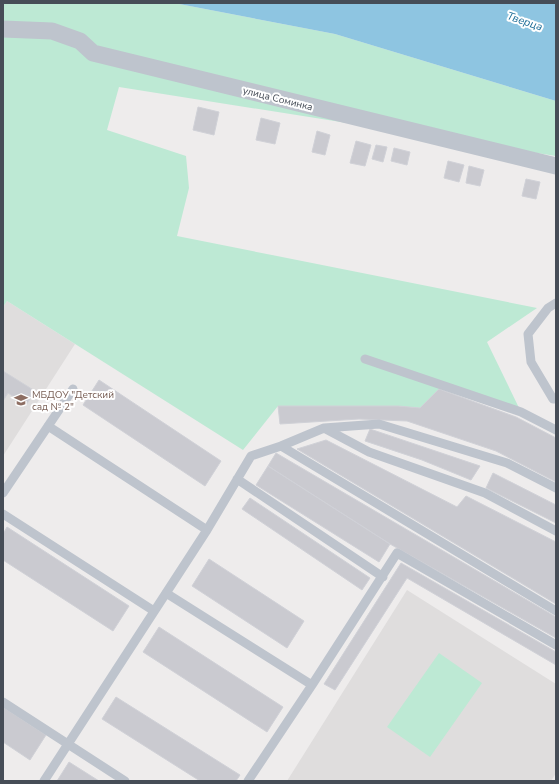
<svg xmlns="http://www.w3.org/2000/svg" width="559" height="784" viewBox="0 0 559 784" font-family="'Nunito Sans',sans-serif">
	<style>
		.education { fill: #dfdddd }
		.green { fill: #bde9d4 }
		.water { fill: #8ec5e1 }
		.building { fill: #cacad0; stroke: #d0d1d7 }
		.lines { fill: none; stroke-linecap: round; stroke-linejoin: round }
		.service { stroke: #bec4cd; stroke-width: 9 }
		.minor { stroke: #bec4cd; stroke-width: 17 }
		.labels { text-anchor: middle; stroke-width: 4; stroke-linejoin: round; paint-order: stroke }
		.street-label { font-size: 10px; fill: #464d57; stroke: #fff }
		.education-label { font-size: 10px; fill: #785e54; stroke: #fff; text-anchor: start }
		.water-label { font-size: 11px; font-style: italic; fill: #1a6b96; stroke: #fff }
	</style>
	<rect width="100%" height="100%" fill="#eeecec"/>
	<path class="education" d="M7 301 75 344 3 456V307Z
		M407 590 556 684V773L551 781H287Z"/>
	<path class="green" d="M3 3H174L335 34 556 101V156L119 87 107 130 186 156 189 188 177 236 537 308 487 342 521 412 443 385 420 408 398 406H278L243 450 7 301 3 307Z
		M439 653 482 683 430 757 387 727Z"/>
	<path class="water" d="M174 3H556V101L335 34Z"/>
	<path class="building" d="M198 107 219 112 214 135 193 130Z
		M261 118 280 123 275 144 256 140Z
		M317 131 330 135 325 155 312 152Z
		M356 141 371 145 365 166 350 163Z
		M376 145 387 147 383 162 372 159Z
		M394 148 410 152 407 165 391 161Z
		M448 161 464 165 459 182 444 178Z
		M469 166 484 170 480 186 466 183Z
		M526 179 540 182 536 199 522 196Z
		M3 371 35 391 26 405 8 393 3 401Z
		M99 380 221 461 205 486 83 405Z
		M439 389 516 417 556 438V482L496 451 407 421 359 419 280 424 278 406H398L420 408Z
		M370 429 480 466 471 480 422 460 365 441Z
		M326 440 457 507 466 496 556 542V604L297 449Z
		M276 453 556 617V638L390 544 268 466Z
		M268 466 390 544 379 562 256 485Z
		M493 473 556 505V523L486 488Z
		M250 498 370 578 362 590 242 509Z
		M7 527 129 606 113 631 3 560V534Z
		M209 559 304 621 287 648 192 586Z
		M401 563 556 652V665L407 578 335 690 324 684Z
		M159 627 283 707 267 732 143 652Z
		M116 697 240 775 236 781H200L102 719Z
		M3 707 46 735 30 760 3 742Z
		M69 762 99 781H57Z"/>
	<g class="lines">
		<path class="service" d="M556 303 548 308 528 334 531 362 553 399H556
			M365 359 521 412 556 430
			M48 426 207 530
			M324 428 369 452 485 493 556 531
			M281 446 556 611
			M237 479 383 577
			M3 493 73 389
			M3 514 154 611
			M166 593 312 685 248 781
			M312 685 397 553 556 645
			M3 702 125 781
			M44 781 207 530 251 456 281 446 324 428 379 424 507 463 556 488"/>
		<path class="minor" d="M3 29 52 31 80 41 93 53 556 166"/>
	</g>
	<defs>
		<g id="school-bare" transform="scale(1.08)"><path d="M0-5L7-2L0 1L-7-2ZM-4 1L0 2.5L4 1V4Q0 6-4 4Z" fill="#8d6e63" stroke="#fff" stroke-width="2.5" paint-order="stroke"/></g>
	</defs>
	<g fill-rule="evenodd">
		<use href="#school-bare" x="21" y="400"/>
	</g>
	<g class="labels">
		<g class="street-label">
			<text transform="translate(278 98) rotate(14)" y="4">улица Соминка</text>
		</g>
		<g class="education-label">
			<text x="32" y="398">МБДОУ "Детский<tspan x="32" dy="12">сад № 2"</tspan></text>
		</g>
		<g class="water-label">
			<text transform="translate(525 21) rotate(19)" y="4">Тверца</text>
		</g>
	</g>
	<rect width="559" height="784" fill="none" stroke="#464d57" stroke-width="8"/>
</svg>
